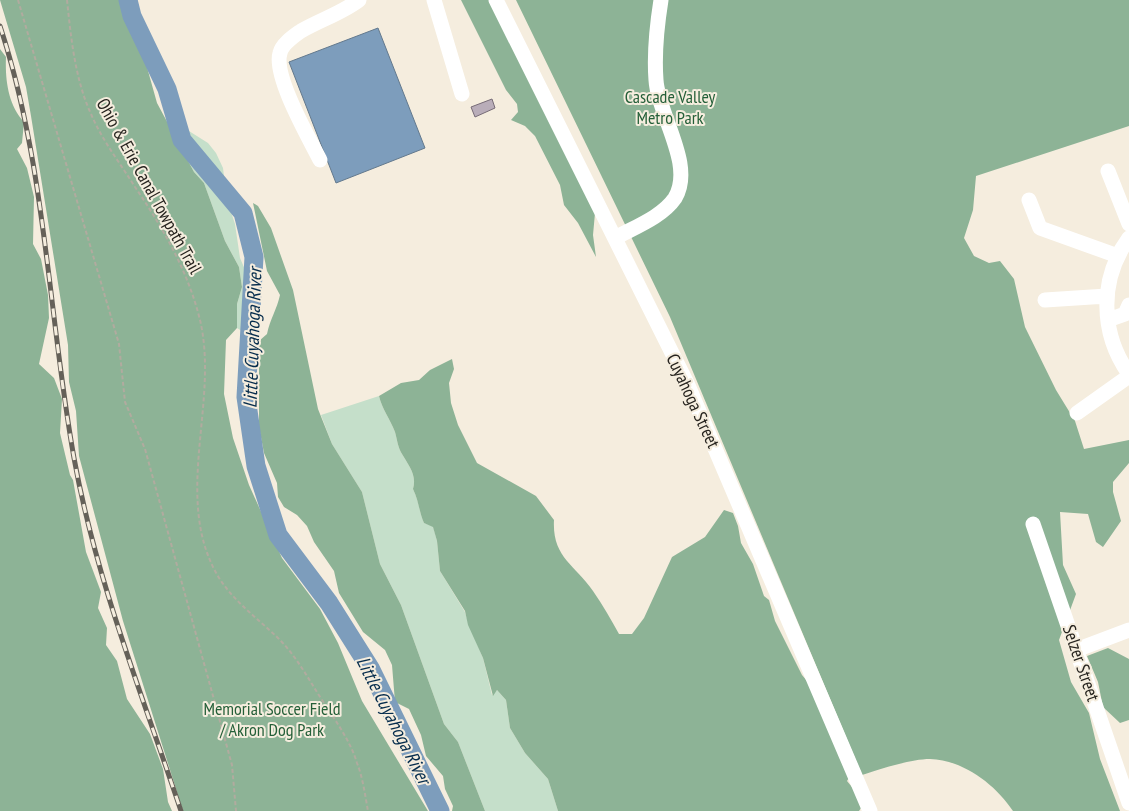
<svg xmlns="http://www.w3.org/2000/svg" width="1129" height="811" viewBox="0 0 1129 811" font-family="'PT Sans Narrow',sans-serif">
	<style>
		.green { fill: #c5dfca }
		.forest { fill: #8db396 }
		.water { fill: #7d9dbc; stroke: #63798d }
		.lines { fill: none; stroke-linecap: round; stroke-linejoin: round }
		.river { stroke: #7d9dbc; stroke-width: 19 }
		.building { fill: #b9adb9; stroke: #776c77 }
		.path { stroke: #b1ab9f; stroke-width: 2; stroke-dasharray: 4 2.5; stroke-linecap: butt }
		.minor { stroke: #fff; stroke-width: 15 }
		.rail-casing { stroke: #656159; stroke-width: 5 }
		.rail { stroke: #f5edde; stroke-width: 3; stroke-dasharray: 9; stroke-linecap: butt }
		.labels { text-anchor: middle; stroke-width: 4; stroke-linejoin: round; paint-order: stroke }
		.park-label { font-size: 18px; fill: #245f38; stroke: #f5edde }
		.street-label { font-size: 18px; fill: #27241f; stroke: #f5edde }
		.water-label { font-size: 19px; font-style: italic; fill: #052c4c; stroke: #f5edde }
	</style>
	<rect width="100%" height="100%" fill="#f5edde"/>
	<path class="green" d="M166 120 181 126 208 143 216 153 223 168 227 200 235 224 240 258 249 279 245 333 237 328V304L242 287 239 267 225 241 204 183 194 172Z
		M379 396C382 409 390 419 395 432 397 439 398 448 402 454 409 466 417 475 413 489 419 501 419 511 424 523L433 526 437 541 440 571 465 612 469 625 483 658 492 695 497 690 506 700 510 728 525 753 548 779 558 811H485L458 742 444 724 401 605 380 564 362 492 332 444 321 415Z"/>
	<path class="forest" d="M0 0H120L129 17 143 53 157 103 194 172 204 183 225 241 239 267 242 287 237 304V328L226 340 224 394 233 438 249 485 282 558 320 609 338 643 362 701 428 811H183L123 621 79 456 76 411 69 382 68 345 31 116 26 87Z
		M461 0H496L596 202 593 235 596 257 578 223 564 205 560 185 535 136 525 126 511 120 518 112 517 104 506 90Z
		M516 0H1129V126L976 176 973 210 964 238 974 256 989 263 1000 261 1014 279 1025 327 1056 390 1075 421 1084 449 1129 440V463L1113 482V492L1121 521 1103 547 1096 542 1088 514 1060 512 1063 565 1076 594 1059 640 1071 682 1089 713 1100 759 1120 811H1013C995 784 963 760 930 759 910 759 881 769 862 775L670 317Z
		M0 49 6 57C5 79 8 105 24 122L22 143 17 149 27 168 34 197 33 244 41 259 48 295 49 318 39 364 54 378 62 399 60 433 70 475 73 480 86 552 101 592 98 608 107 628 106 645 117 661 127 699 150 734 163 769 168 802 172 811H0Z
		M253 203 258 206 271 228 293 290 318 409 332 444 362 492 380 564 401 605 444 724 458 742 485 811H452L453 806 445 789 443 776 426 756 421 735 409 709 395 702 392 665 385 650 363 632 339 593 334 571 314 542 307 526 297 515 284 507 278 497 277 483 264 453 259 427V341L267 334C270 319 277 309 280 295L267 271Z
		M452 359 454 369 449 383 451 403 458 425 477 463 536 496 554 520C552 557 574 564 593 591 603 605 611 620 619 634H632L644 618 672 557 705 537 724 510 733 513 738 526 741 543 753 564 764 596 769 600 775 621 802 675 812 687 851 774 847 781 861 798 863 805 859 811H558L548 779 525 753 510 728 506 700 497 690 493 696 483 658 468 625 465 611 440 571 437 541 433 527 424 523C419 512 419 501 413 489 417 475 409 466 402 454 398 448 397 439 395 432 390 419 382 409 379 396L401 383 419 380 430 370Z
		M1108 648 1129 659V720L1120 723 1103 707 1098 682 1087 656Z"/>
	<path class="water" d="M378 28 425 148 336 183 289 62Z"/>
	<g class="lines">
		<path class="river" d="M128 0 132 16 167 89 182 140 243 213 254 257 246 397 256 466 278 535 329 603 370 668 440 811"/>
	</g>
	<path class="building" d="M492 99 495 108 475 117 471 107Z"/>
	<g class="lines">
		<path class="path" d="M18 0 119 344 125 402 145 449 232 765 236 811
			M67 0C71 38 75 79 91 114 102 140 120 163 135 187 163 228 188 271 200 320 219 400 175 492 214 569 229 599 258 618 281 641 298 659 309 680 322 700 335 720 350 740 357 763 363 778 365 795 368 811"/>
		<path class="minor" d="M434 0 462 94
			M496 0 687 383 870 811
			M320 160C309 138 273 76 280 53 282 44 294 36 301 31 320 20 342 13 359 0
			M1108 171 1129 224
			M1029 200 1040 228 1118 256
			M615 238C635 227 662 217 675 198 695 165 658 115 656 80 654 54 657 25 661 0
			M1129 238C1099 279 1100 333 1129 374
			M1045 300 1107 296
			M1108 320 1125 314 1129 305
			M1077 413 1129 376
			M1033 524 1129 803
			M1076 650 1129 630"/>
		<g class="rail-casing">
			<path id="rail" d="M0 26C46 166 48 313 74 458 96 580 142 694 181 811"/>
		</g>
		<use href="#rail" class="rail"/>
	</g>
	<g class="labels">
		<g class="park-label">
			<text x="670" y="103">Cascade Valley<tspan x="670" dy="21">Metro Park</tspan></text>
			<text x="272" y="715">Memorial Soccer Field<tspan x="272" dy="21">/ Akron Dog Park</tspan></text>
		</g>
		<g class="street-label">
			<text transform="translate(149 186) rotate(61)" y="6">Ohio &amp; Erie Canal Towpath Trail</text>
			<text transform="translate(693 401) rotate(65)" y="6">Cuyahoga Street</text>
			<text transform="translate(1081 663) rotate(71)" y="6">Selzer Street</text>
		</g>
		<g class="water-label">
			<text transform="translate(252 338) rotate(-88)" y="7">Little Cuyahoga River</text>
			<text transform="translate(394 720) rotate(63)" y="7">Little Cuyahoga River</text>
		</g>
	</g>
</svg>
